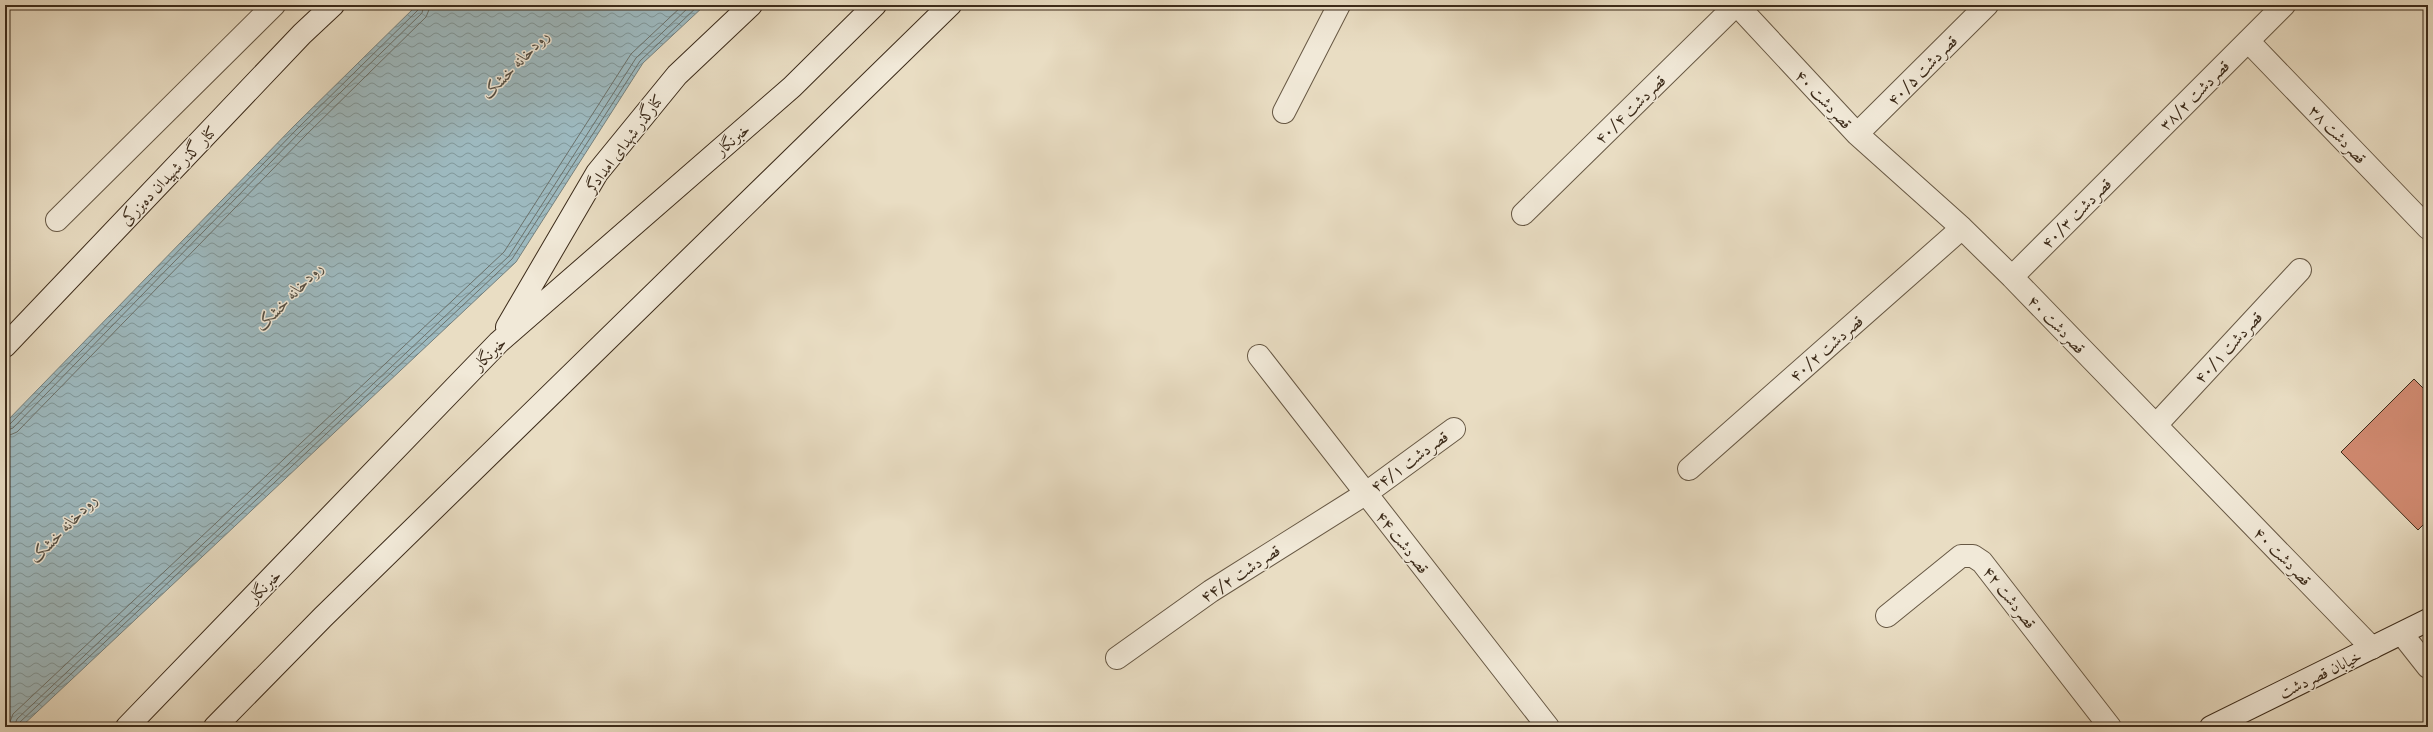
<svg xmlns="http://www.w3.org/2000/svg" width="2433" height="732" viewBox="0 0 2433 732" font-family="'Gentium Book Plus',Amiri,serif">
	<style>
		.water { fill: url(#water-waves); stroke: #76807d }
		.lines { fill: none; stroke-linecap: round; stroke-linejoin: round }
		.shore { stroke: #6c726c; stroke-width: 1 }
		.building { fill: #d28b72; stroke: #3c2b1a }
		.street-casing { stroke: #675844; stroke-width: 24 }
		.secondary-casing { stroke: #3c2b1a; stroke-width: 24 }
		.street { stroke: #f1e9d8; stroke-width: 22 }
		.secondary { stroke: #f1e9d8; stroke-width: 22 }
		.labels { text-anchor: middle; stroke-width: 3; stroke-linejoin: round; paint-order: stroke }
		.street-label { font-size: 16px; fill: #3c2b1a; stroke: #f1e9d8 }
		.water-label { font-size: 17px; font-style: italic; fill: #544e43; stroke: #f1e9d8 }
	</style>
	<defs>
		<pattern id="water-waves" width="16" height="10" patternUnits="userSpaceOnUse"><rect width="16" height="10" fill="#9db9bf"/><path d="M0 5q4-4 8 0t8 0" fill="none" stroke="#81979a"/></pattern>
	</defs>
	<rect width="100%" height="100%" fill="#e9ddc3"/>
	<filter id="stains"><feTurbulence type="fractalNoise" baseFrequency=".005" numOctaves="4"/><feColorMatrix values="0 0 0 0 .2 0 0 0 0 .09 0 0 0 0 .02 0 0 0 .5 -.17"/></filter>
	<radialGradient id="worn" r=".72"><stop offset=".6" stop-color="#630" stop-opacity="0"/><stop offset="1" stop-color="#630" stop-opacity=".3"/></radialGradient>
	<path class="water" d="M417 5H705L643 63 516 262 21 727H5V423L295 125Z"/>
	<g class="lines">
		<path class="shore" d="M5 426 10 424 298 128 418 10 419 5
			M5 431 13 428 301 131 422 13 424 5
			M5 437 17 432 305 136 426 17 431 5
			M8 727 13 714 504 252 631 54 683 5
			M14 727 17 719 509 256 636 58 691 5
			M19 727 20 722 512 259 640 61 699 5"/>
	</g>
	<path class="building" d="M2414 379 2428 393V520L2418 530 2341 452Z"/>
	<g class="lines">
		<g class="street-casing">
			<path id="street" d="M1737 5 1857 134 1962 228 2012 277 2372 648
				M2248 41 2428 228
				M1284 112 1339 5
				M1857 134 1987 5
				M1523 214 1736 5
				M57 220 274 5
				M2012 277 2284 5
				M1259 356 1548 727
				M2156 425 2300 270
				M1689 469 1962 228
				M1887 616 1961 556H1973L1982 562 2110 727
				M2402 634 2428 667
				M1117 658 1211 591 1365 494 1454 429"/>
		</g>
		<g class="secondary-casing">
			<path id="secondary" d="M507 327 597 173 677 75 751 5
				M5 346 302 34 333 5
				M127 727 499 342 792 87 875 5
				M215 727 323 617 950 5
				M2211 727 2428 620"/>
		</g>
		<use href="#street" class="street"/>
		<use href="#secondary" class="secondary"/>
	</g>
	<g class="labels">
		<g class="street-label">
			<text transform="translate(1922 70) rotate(-45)" y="6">۴۰/۵ قصردشت</text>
			<text transform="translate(2194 95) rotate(-45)" y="6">۳۸/۲ قصردشت</text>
			<text transform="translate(1824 99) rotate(47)" y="6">۴۰ قصردشت</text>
			<text transform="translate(1630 109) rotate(-44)" y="6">۴۰/۴ قصردشت</text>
			<text transform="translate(2338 134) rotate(46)" y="6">۳۸ قصردشت</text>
			<text transform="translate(732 139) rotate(-41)" y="6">خبرنگار</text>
			<text transform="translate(624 143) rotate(-53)" y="6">کنارگذر شهدای امدادگر</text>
			<text transform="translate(168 175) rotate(-46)" y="6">کنار گذر شهیدان ده‌بزرکی</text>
			<text transform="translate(2076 213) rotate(-45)" y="6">۴۰/۳ قصردشت</text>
			<text transform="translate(2057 324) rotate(46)" y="6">۴۰ قصردشت</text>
			<text transform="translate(2228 347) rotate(-47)" y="6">۴۰/۱ قصردشت</text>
			<text transform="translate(1826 348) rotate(-41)" y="6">۴۰/۲ قصردشت</text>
			<text transform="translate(489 353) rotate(-45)" y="6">خبرنگار</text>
			<text transform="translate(1409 461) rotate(-36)" y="6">۴۴/۱ قصردشت</text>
			<text transform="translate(1403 542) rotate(52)" y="6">۴۴ قصردشت</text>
			<text transform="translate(2283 556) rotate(46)" y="6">۴۰ قصردشت</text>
			<text transform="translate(1240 573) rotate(-33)" y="6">۴۴/۲ قصردشت</text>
			<text transform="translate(264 586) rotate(-46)" y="6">خبرنگار</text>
			<text transform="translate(2010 597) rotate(52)" y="6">۴۲ قصردشت</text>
			<text transform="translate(2320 674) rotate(-26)" y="6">خیابان قصردشت</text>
		</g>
		<g class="water-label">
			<text transform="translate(515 64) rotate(-46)" y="6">رودخانه خشک</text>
			<text transform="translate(289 296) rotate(-46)" y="6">رودخانه خشک</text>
			<text transform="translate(63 528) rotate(-46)" y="6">رودخانه خشک</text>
		</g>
	</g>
	<rect width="2433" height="732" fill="none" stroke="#e9ddc3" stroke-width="20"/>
	<rect x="6" y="6" width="2421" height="720" fill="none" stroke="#3c2b1a" stroke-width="2"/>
	<rect x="10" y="10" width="2413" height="712" fill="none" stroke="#3c2b1a"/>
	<rect width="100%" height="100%" filter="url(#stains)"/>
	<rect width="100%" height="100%" fill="url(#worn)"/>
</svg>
